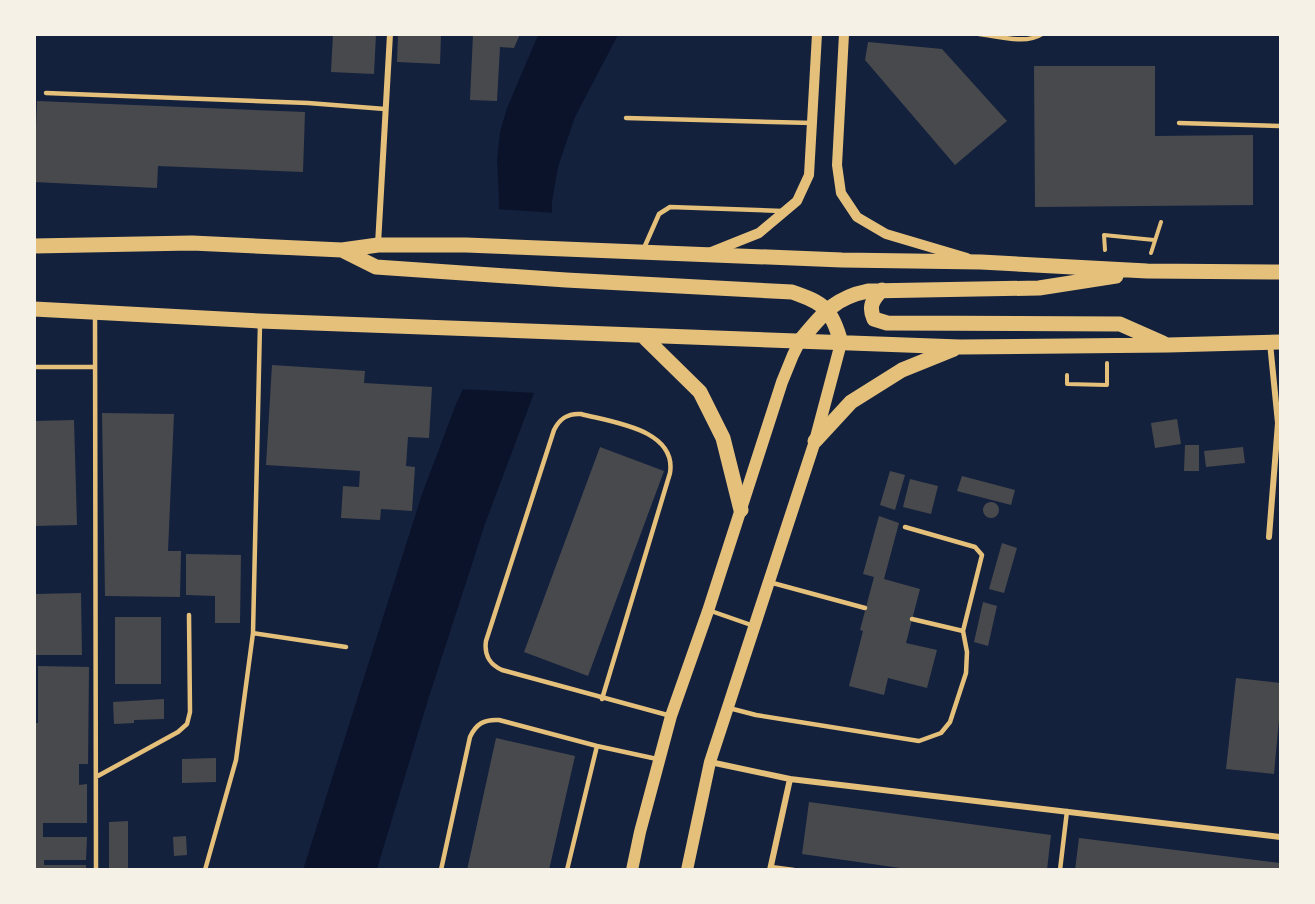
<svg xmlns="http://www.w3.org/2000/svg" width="1315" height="904" viewBox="0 0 1315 904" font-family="'Archivo Narrow',sans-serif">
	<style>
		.water { fill: #0b132b }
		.pier { fill: #14213d }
		.building { fill: #48494c }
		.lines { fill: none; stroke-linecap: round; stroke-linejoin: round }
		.path { stroke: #e5c07b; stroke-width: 4 }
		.service { stroke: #e5c07b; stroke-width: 4.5 }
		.minor { stroke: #e5c07b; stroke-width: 6 }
		.tertiary { stroke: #e5c07b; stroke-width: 10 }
		.secondary { stroke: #e5c07b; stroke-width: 12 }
		.primary { stroke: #e5c07b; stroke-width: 15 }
	</style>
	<rect width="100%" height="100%" fill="#14213d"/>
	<path class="water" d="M538 35H618L575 117 558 167 552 202V262L536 388 485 524 428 700 377 869 303 870 422 494 456 404 481 350 497 255 499 201 497 160 500 132 507 108Z"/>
	<path class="pier" d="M495 209 555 213V263L550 344 538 393 460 389 478 350 489 300 494 254Z"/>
	<path class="building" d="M333 34H376L374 74 331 72Z
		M398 34H441L440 64 397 62Z
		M473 34H520L514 48 500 47 497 101 470 100Z
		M868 42 942 49 1007 121 955 165 865 60Z
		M1034 66H1155V136L1253 135V205L1035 207Z
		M37 101 305 112 303 172 158 166 157 188 34 182Z
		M272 365 365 371 364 383 432 387 429 438 408 437 406 466 415 467 412 511 381 509 380 520 341 518 343 486 359 487 360 471 266 465Z
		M102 413 174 414 168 551H181L180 597 105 596Z
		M1177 419 1181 444 1155 448 1151 423Z
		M74 420 77 525 34 526V421Z
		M1185 445H1199V471H1184Z
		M600 447 664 471 588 676 524 652Z
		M1243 447 1245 463 1206 467 1204 451Z
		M890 471 905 475 895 510 880 505Z
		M962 476 1015 490 1011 505 957 491Z
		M910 479 938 486 931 514 903 507Z
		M983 510a8 8 0 1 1 16 0a8 8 0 1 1-16 0Z
		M879 516 899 523 884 579 920 589 906 643 937 650 927 688 888 678 884 695 849 686 863 631 860 630 874 577 863 574Z
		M1002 543 1017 548 1004 593 989 589Z
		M186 554 241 555 240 623H215V596L186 595Z
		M81 593 82 655H34V594Z
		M983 602 997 606 988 646 974 642Z
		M115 617H161V684H115Z
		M38 666 89 667 88 764H79V785L87 784V823H43V837H87L86 860H44V865H86V870H34V723H38Z
		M1236 678 1280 683V708L1274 774 1226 769Z
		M164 699V719L134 720V723L114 724 113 702Z
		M496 738 575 756 549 870H467Z
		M216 758V782L182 783V759Z
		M809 802 1051 835 1047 870H914L802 854Z
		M128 821V870H109V822Z
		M186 836 187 855 174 856 173 837Z
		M1079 838 1280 863V870H1075Z"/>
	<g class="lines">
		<path class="path" d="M1105 250 1104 235 1154 240
			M1151 253 1161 222
			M1067 375V384L1107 385V363"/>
		<path class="service" d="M979 34C997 36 1026 45 1042 34
			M46 93 308 103 385 109
			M626 118 813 123
			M1179 123 1280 126
			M644 248 659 214 670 207 782 211
			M95 314 96 870
			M34 367H95
			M769 582 865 608
			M711 611 754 626
			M912 619 963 631
			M253 633 346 647
			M602 699 670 473C677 429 611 422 581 414 568 413 560 418 554 430L486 641C484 655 489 664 502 670L671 716
			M729 708 756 715 919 741 941 733 950 722 966 673 967 652 963 631 982 555 975 547 905 527
			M96 777 178 732 187 724 190 712 189 615
			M771 867 794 870
			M205 870 236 760 253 633 260 324
			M441 870 470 737C476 724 484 719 499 720L597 746 657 759
			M567 870 597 746
			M1060 870 1067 811"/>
		<path class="minor" d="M378 244 390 34
			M1269 537 1278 423 1270 343
			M710 762 790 779 1280 837
			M770 870 790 779"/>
		<path class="tertiary" d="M844 34 837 165 841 193 857 217 886 234 967 258
			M709 253 759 233 797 201 809 175 817 34"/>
		<path class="secondary" d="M632 870 640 832 671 716 708 611 782 382 793 355 800 341
			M687 870 710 762 815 441 841 343"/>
		<path class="primary" d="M34 246 192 243 342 250 378 245H466L842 260 981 262 1147 271 1280 272
			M342 250 376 267 566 280 792 292C824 303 832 309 841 343
			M882 290C873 299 868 306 874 319L887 323 1120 324 1163 343
			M34 309 260 321 960 347 1168 345 1280 342
			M643 336 700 392 723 438 741 510
			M800 341C822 315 833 298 868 291L1039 288 1116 276
			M815 441 851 402 902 370 954 349"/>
	</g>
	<rect width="1315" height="904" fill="none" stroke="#f6f1e7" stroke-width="72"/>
</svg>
